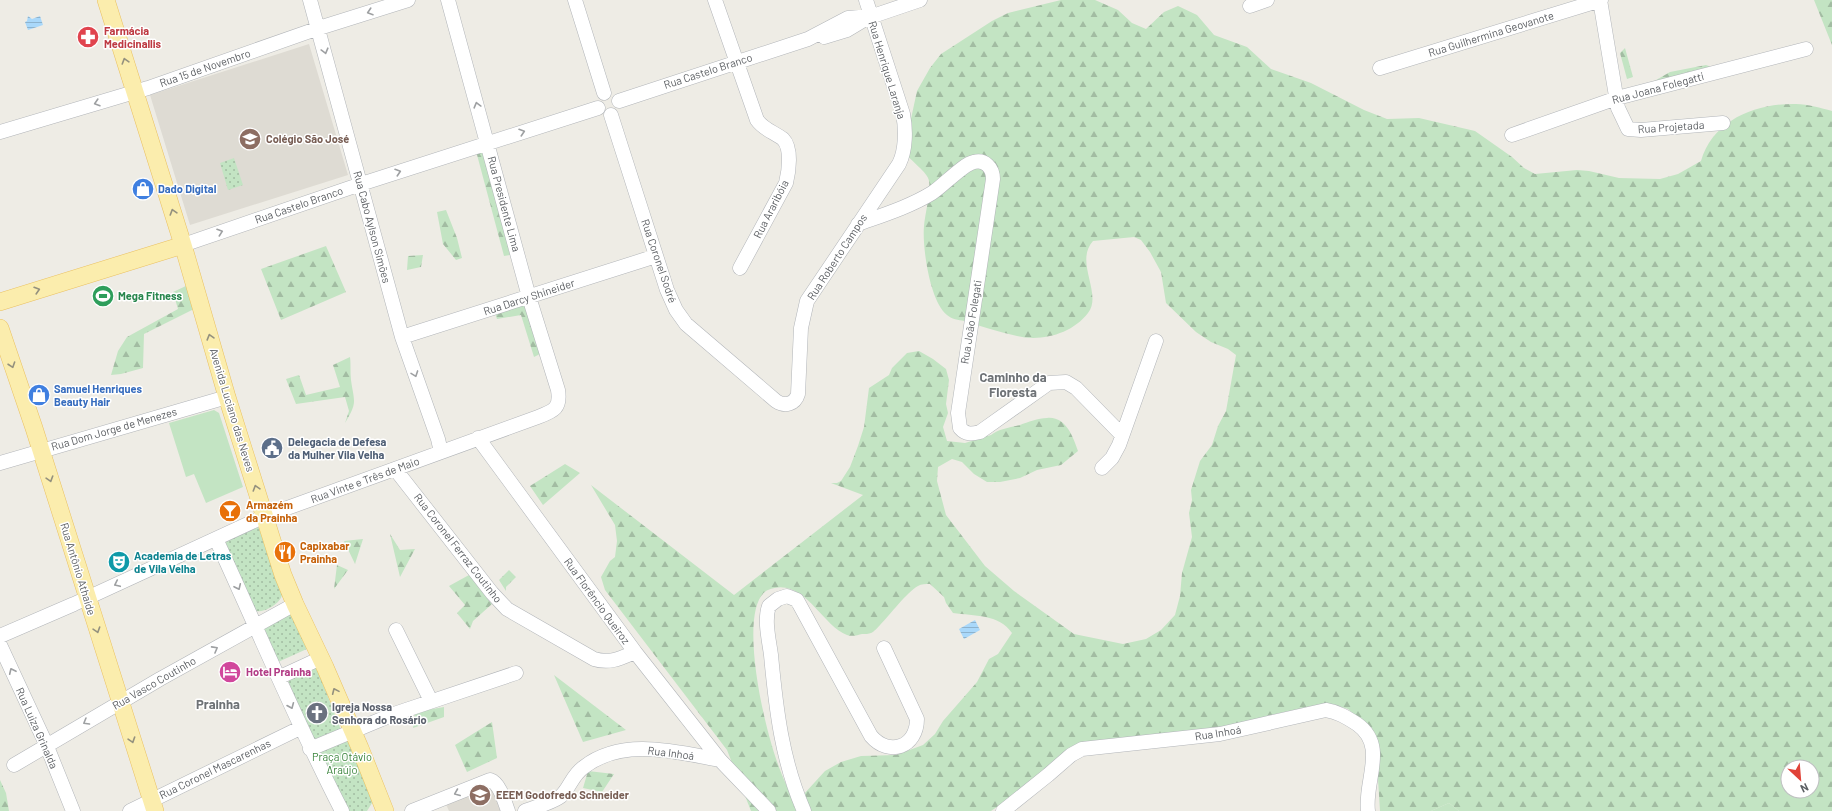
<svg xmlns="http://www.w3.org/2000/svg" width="1832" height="811" viewBox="0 0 1832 811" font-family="Barlow,sans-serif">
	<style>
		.education { fill: #dedbd3 }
		.grass { fill: #c3e4c3 }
		.forest { fill: url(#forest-firs); fill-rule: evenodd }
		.park { fill: url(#park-dots) }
		.water { fill: url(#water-rules) }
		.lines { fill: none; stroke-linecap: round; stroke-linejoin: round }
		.minor-casing { stroke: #b2b5b9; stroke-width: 15 }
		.major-casing { stroke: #eac162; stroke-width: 18 }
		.minor { stroke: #fff; stroke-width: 14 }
		.major { stroke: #fbedad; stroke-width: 17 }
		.oneway { stroke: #9ea0a2 }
		.oneway2 { stroke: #94917e }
		.labels { text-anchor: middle; stroke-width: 3; stroke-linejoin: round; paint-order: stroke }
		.health-label { font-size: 11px; font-weight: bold; fill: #be3a42; stroke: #fff; text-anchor: start }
		.street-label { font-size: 11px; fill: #5d6064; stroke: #fff }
		.education-label { font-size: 11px; font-weight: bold; fill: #785e54; stroke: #fff; text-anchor: start }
		.shop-label { font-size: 11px; font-weight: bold; fill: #366cbe; stroke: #fff; text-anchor: start }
		.leisure-label { font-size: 11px; font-weight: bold; fill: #27864d; stroke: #fff; text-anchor: start }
		.service-label { font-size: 11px; font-weight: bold; fill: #4e5e75; stroke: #fff; text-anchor: start }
		.food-label { font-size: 11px; font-weight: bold; fill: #c56008; stroke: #fff; text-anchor: start }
		.culture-label { font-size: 11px; font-weight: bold; fill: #0d838f; stroke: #fff; text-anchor: start }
		.hotel-label { font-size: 11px; font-weight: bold; fill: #b23c85; stroke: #fff; text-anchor: start }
		.worship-label { font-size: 11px; font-weight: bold; fill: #5b616d; stroke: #fff; text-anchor: start }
		.park-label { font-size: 11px; fill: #3b853d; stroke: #fff }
		.quarter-label { font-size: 13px; font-weight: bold; fill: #6e7276; stroke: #fff }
	</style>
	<defs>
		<pattern id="forest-firs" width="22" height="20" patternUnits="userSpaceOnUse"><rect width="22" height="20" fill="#c3e4c3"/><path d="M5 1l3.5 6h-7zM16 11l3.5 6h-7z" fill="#a2bca2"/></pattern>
		<pattern id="park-dots" width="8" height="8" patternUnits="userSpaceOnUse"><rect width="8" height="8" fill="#c3e4c3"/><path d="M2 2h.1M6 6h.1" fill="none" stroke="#a2bca2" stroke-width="1.8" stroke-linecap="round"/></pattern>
		<pattern id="water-rules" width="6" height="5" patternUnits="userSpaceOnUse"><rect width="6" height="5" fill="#a9d8fa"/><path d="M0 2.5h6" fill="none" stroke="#8db3ce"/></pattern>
	</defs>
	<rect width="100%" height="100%" fill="#eeece5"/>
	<path class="education" d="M309 44 348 175 190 225 150 95Z
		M490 785 504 811H449L445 802Z"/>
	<path class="grass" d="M214 410 219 413 243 487 206 503 194 474 186 477 169 423Z
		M1449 803 1459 811H1431Z"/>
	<path class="forest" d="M1061 0H1095L1118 10 1132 23 1146 29 1164 12 1178 6 1197 15 1214 35 1247 47 1271 69 1311 83 1364 110 1387 119 1419 118 1475 131 1512 157 1524 168 1535 174 1577 170 1589 171 1619 178 1660 179 1678 174 1701 161C1713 120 1756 103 1796 104 1808 104 1821 108 1832 111V811H1459L1449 803 1431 811H1380L1377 763 1362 722 1348 709 1332 704 1317 705 1266 716 1236 730 1087 744 991 811H751L727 750 605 590 601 577 610 561 615 557 617 541 615 525 591 485 734 595 863 495 831 483H837L841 481 850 467 858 446 864 427 869 388 889 375 892 368 907 353 919 351 933 359 946 369 949 380 946 404 948 413 943 427 947 441 965 443 991 435C998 429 1011 427 1020 425 1028 422 1038 418 1047 418 1066 416 1073 437 1078 451L1061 465 1037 470 1020 478 1000 482H987L974 474 962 462 952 459 938 467 937 481 946 515 985 566 1014 591 1074 634 1123 644 1146 639 1161 630 1175 615 1180 596 1182 573 1192 537 1189 513 1192 500 1191 490 1200 461 1212 445 1218 426 1226 411 1236 355 1228 349 1211 342 1196 332 1166 303 1161 272 1150 252 1141 240 1134 237 1093 241C1074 262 1103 294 1088 313 1072 334 1041 342 1017 336 999 332 981 326 964 321 959 320 951 319 947 315 930 302 922 247 924 226 925 214 931 191 929 181 928 172 910 161 904 151L917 91 930 68 941 54 992 21 1008 13ZM930 584 944 597 946 603 953 613C974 616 999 614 1012 633L998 654 989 659 977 682 943 721 935 734 923 745 896 755 861 756 841 762 825 771 804 794H792C771 768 732 606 768 590 803 575 821 625 847 635 852 637 858 635 862 634 865 634 869 634 871 633 874 632 878 627 880 625 890 615 907 592 918 586 921 584 926 584 930 584ZM1788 767H1812V791H1788Z
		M1814 0H1832V45Z
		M1625 48 1633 77 1627 79 1620 53Z
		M1706 65 1717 69 1644 87 1670 72Z
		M484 148 510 255 504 256 476 151Z
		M446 210 457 238 462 258 456 260 443 244 437 212Z
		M326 246 346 292 281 320 261 269Z
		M423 255 421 267 407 270 408 256Z
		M186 286 198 307 144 334 143 368 121 374 111 375 118 351 127 337 178 309 173 292Z
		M526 303 542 353 534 357 521 315 497 319 495 313Z
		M350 357C351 364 350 372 351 380 354 402 358 402 345 423L349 411 345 397 296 404 286 379 299 375 306 395 340 387 333 365Z
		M565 464 580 473 543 505 530 486Z
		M390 534 400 550 415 549 400 577Z
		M363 539 355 564 344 541Z
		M337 565 348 570 334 589Z
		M509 570 516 577 506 587V591L499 580Z
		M469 575 492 604 473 621 470 629 457 613 465 605 449 586Z
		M554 675 626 730 583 742Z
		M444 707V717L413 728 415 712Z
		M492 722 497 758 467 772 455 745Z
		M588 771 614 774 602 792 583 788Z
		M0 780 6 793 9 811H0Z"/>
	<path class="park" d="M234 158 243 185 228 190 220 163Z
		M256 527 260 528 282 595C280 604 264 613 255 611L225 545 227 540Z
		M292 610 309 648 278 662 261 626Z
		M316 666 341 730 312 742 287 678Z
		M350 736 373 798 372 803 367 811H348L318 752Z"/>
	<path class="water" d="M28 16 32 19 40 16 43 25 28 30 25 22 27 21Z
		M975 620 980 630 964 639 959 629Z"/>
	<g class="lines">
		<g class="minor-casing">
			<path id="minor" d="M310 0 402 337 438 439 441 452
				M575 0 604 93
				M715 0 757 120C764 130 774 132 783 139 792 148 789 171 786 183L740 268
				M1600 0 1618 108 1628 129 1641 130 1723 123
				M1250 6 1267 0
				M824 37 847 30 867 18 920 0
				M1380 68 1601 0
				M619 101 808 39 848 18 871 16
				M611 115 667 290 676 310 686 324 776 401C785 407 795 404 798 394L801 328 807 301 899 164C906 150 906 129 903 114L866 0
				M0 132 148 88 319 28 408 0
				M1512 135 1617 98 1806 49
				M858 224C883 215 909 207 932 193 943 186 963 164 974 162 985 159 993 168 993 179L958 413 960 428C966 435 972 434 980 432L1049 383 1066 382 1076 388 1122 435
				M183 245 361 184 598 108
				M402 337 656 256
				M478 438 635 652 720 760 769 811
				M0 463 227 397
				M1102 468 1112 458 1119 445 1156 341
				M395 469 492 593 507 609 594 659C610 664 621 658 635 652
				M216 539C258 630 296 722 342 811
				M396 630 431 701
				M0 636 74 604 265 516 538 417C554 411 561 408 558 390L529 297 448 0
				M0 645 46 744 73 811
				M280 677 321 658
				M310 749 394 714 516 673
				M14 765 160 679 295 604
				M130 811 300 728
				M412 811 490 780C500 783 505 803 508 811
				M525 811C535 807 552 803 561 796 570 788 572 775 584 767 623 737 676 752 720 760
				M804 811C782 761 776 709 771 655 769 640 764 620 769 606L778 599 787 596 797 600 871 736C889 757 917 747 917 719L884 648
				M1003 811 1048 775 1071 755 1082 749 1220 734 1326 710C1338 712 1346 717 1357 724 1388 746 1364 781 1368 811"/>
		</g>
		<g class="major-casing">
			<path id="major" d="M106 0 183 245 227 397 283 575 295 604 325 667 360 748 385 811
				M0 302 183 245
				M0 328 34 428 155 811"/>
		</g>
		<use href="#minor" class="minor"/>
		<use href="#major" class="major"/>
	</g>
	<defs><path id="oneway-chevron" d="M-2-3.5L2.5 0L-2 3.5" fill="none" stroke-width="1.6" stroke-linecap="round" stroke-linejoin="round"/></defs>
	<g class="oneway">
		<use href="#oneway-chevron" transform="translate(370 12) rotate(162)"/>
		<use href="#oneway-chevron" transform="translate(325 51) rotate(75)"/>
		<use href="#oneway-chevron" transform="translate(97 103) rotate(163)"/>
		<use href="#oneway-chevron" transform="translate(477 105) rotate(-105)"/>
		<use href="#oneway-chevron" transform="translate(522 132) rotate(-18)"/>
		<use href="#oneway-chevron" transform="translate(398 172) rotate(-18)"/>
		<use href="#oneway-chevron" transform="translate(220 232) rotate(-19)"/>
		<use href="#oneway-chevron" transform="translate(415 374) rotate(70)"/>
		<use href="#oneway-chevron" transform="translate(117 584) rotate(155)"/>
		<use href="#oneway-chevron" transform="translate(238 587) rotate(65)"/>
		<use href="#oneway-chevron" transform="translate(215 649) rotate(-29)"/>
		<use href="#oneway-chevron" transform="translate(12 671) rotate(-115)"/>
		<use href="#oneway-chevron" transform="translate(291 706) rotate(67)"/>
		<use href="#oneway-chevron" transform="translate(86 722) rotate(150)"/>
		<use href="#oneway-chevron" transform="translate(457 793) rotate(158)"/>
	</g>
	<g class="oneway2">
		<use href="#oneway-chevron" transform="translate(125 61) rotate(-107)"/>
		<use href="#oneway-chevron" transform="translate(173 212) rotate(-107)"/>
		<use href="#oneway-chevron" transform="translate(37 290) rotate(-17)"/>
		<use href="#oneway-chevron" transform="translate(210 337) rotate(-106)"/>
		<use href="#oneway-chevron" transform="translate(12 365) rotate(71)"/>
		<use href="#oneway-chevron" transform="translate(50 479) rotate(73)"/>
		<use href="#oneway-chevron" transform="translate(256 488) rotate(-107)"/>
		<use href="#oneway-chevron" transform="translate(97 630) rotate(72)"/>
		<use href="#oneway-chevron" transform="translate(335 691) rotate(-114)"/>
		<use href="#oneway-chevron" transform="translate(132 740) rotate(72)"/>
	</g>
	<defs>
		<g id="pharmacy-disc" transform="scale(1.15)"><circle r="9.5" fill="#e0444e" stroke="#fff"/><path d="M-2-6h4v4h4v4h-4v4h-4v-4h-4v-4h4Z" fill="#fff"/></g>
		<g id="school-disc" transform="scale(1.15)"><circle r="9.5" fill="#8d6e63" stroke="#fff"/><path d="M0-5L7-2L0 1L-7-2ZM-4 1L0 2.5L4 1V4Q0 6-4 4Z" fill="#fff"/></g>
		<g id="shop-disc" transform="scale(1.15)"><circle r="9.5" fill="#3f7fe0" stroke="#fff"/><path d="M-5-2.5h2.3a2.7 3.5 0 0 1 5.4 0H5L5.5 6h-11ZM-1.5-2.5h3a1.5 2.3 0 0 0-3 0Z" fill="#fff"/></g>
		<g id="stadium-disc" transform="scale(1.15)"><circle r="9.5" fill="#2e9e5b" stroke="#fff"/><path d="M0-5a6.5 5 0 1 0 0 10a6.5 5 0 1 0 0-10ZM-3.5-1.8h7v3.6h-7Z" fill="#fff"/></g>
		<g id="civic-disc" transform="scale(1.15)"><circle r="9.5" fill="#5c6f8a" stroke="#fff"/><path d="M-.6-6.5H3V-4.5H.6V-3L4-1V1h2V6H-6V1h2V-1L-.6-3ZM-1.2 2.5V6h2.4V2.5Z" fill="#fff"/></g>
		<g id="bar-disc" transform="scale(1.15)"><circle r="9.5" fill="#e8710a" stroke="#fff"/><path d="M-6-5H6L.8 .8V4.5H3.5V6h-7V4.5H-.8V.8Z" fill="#fff"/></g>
		<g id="restaurant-disc" transform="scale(1.15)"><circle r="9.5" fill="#e8710a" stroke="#fff"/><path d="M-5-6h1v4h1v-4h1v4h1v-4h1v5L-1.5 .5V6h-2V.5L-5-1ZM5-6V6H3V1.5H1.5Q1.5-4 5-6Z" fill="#fff"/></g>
		<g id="theatre-disc" transform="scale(1.15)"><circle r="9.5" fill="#0f9aa8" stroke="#fff"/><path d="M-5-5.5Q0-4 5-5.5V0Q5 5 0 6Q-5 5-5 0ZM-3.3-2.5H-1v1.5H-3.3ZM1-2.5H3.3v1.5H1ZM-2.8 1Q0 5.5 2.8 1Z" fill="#fff"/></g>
		<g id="hotel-disc" transform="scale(1.15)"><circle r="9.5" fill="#d1479c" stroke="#fff"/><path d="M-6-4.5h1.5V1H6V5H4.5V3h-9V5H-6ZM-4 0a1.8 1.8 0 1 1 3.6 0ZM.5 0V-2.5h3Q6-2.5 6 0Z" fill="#fff"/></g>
		<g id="church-disc" transform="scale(1.15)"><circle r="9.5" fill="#6b7280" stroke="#fff"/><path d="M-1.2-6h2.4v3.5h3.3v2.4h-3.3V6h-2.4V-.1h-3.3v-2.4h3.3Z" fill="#fff"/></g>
	</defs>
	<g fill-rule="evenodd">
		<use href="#pharmacy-disc" x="88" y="37"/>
		<use href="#school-disc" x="250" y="139"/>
		<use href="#shop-disc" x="143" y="189"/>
		<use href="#stadium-disc" x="103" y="296"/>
		<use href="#shop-disc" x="39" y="395"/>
		<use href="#civic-disc" x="272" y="448"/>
		<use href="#bar-disc" x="230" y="511"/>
		<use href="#restaurant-disc" x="285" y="552"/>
		<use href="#theatre-disc" x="119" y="562"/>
		<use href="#hotel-disc" x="230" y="672"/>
		<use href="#church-disc" x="317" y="713"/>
		<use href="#school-disc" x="480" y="795"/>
	</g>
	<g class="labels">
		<g class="health-label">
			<text x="104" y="35">Farmácia<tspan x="104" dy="13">Medicinallis</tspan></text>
		</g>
		<g class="street-label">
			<text transform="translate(1491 34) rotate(-17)" y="4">Rua Guilhermina Geovanote</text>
			<text transform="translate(205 68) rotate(-19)" y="4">Rua 15 de Novembro</text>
			<text transform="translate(887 70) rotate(73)" y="4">Rua Henrique Laranja</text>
			<text transform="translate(708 71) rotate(-18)" y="4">Rua Castelo Branco</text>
			<text transform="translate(1658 88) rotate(-15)" y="4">Rua Joana Folegatti</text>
			<text transform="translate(1671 127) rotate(-4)" y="4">Rua Projetada</text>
			<text transform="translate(504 204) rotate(75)" y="4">Rua Presidente Lima</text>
			<text transform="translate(299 205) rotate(-19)" y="4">Rua Castelo Branco</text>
			<text transform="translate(771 209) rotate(-63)" y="4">Rua Araribóia</text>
			<text transform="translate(372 227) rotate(75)" y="4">Rua Cabo Aylson Simões</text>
			<text transform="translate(837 257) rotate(-57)" y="4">Rua Roberto Campos</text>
			<text transform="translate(659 261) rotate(71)" y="4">Rua Coronel Sodré</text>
			<text transform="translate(529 297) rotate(-18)" y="4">Rua Darcy Shineider</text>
			<text transform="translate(971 322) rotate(-81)" y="4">Rua João Folegati</text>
			<text transform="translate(232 410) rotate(73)" y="4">Avenida Luciano das Neves</text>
			<text transform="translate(114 429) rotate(-16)" y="4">Rua Dom Jorge de Menezes</text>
			<text transform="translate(365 480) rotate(-20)" y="4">Rua Vinte e Três de Maio</text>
			<text transform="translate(458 548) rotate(52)" y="4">Rua Coronel Ferraz Coutinho</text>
			<text transform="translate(78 569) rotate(73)" y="4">Rua Antônio Athaíde</text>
			<text transform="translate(597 601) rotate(54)" y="4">Rua Florêncio Queiroz</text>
			<text transform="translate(154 683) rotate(-30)" y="4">Rua Vasco Coutinho</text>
			<text transform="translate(37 728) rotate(66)" y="4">Rua Luiza Grinalda</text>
			<text transform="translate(1218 733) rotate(-9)" y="4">Rua Inhoá</text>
			<text transform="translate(671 753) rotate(7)" y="4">Rua Inhoá</text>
			<text transform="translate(215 769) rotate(-26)" y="4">Rua Coronel Mascarenhas</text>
		</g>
		<g class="education-label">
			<text x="266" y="143">Colégio São José</text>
			<text x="496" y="799">EEEM Godofredo Schneider</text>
		</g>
		<g class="shop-label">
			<text x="158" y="193">Dado Digital</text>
			<text x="54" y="393">Samuel Henriques<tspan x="54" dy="13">Beauty Hair</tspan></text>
		</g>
		<g class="leisure-label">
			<text x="118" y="300">Mega Fitness</text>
		</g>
		<g class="service-label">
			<text x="288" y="446">Delegacia de Defesa<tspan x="288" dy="13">da Mulher Vila Velha</tspan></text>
		</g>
		<g class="food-label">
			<text x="246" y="509">Armazém<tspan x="246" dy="13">da Prainha</tspan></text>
			<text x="300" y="550">Capixabar<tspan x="300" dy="13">Prainha</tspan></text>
		</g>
		<g class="culture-label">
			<text x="134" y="560">Academia de Letras<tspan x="134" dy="13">de Vila Velha</tspan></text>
		</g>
		<g class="hotel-label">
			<text x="246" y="676">Hotel Prainha</text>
		</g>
		<g class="worship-label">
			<text x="332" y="711">Igreja Nossa<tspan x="332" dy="13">Senhora do Rosário</tspan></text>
		</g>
		<g class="park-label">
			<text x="342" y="761">Praça Otávio<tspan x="342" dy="13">Araújo</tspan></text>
		</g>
		<g class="quarter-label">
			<text x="1013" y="382">Caminho da<tspan x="1013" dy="15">Floresta</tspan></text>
			<text x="218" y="709">Prainha</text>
		</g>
	</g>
	<g transform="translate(1800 779) rotate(154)"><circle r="19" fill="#ffffff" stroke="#bebfc1"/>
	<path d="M0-3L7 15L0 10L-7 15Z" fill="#e04339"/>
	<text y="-6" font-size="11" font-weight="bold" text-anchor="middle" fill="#5d6064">N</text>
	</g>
</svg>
